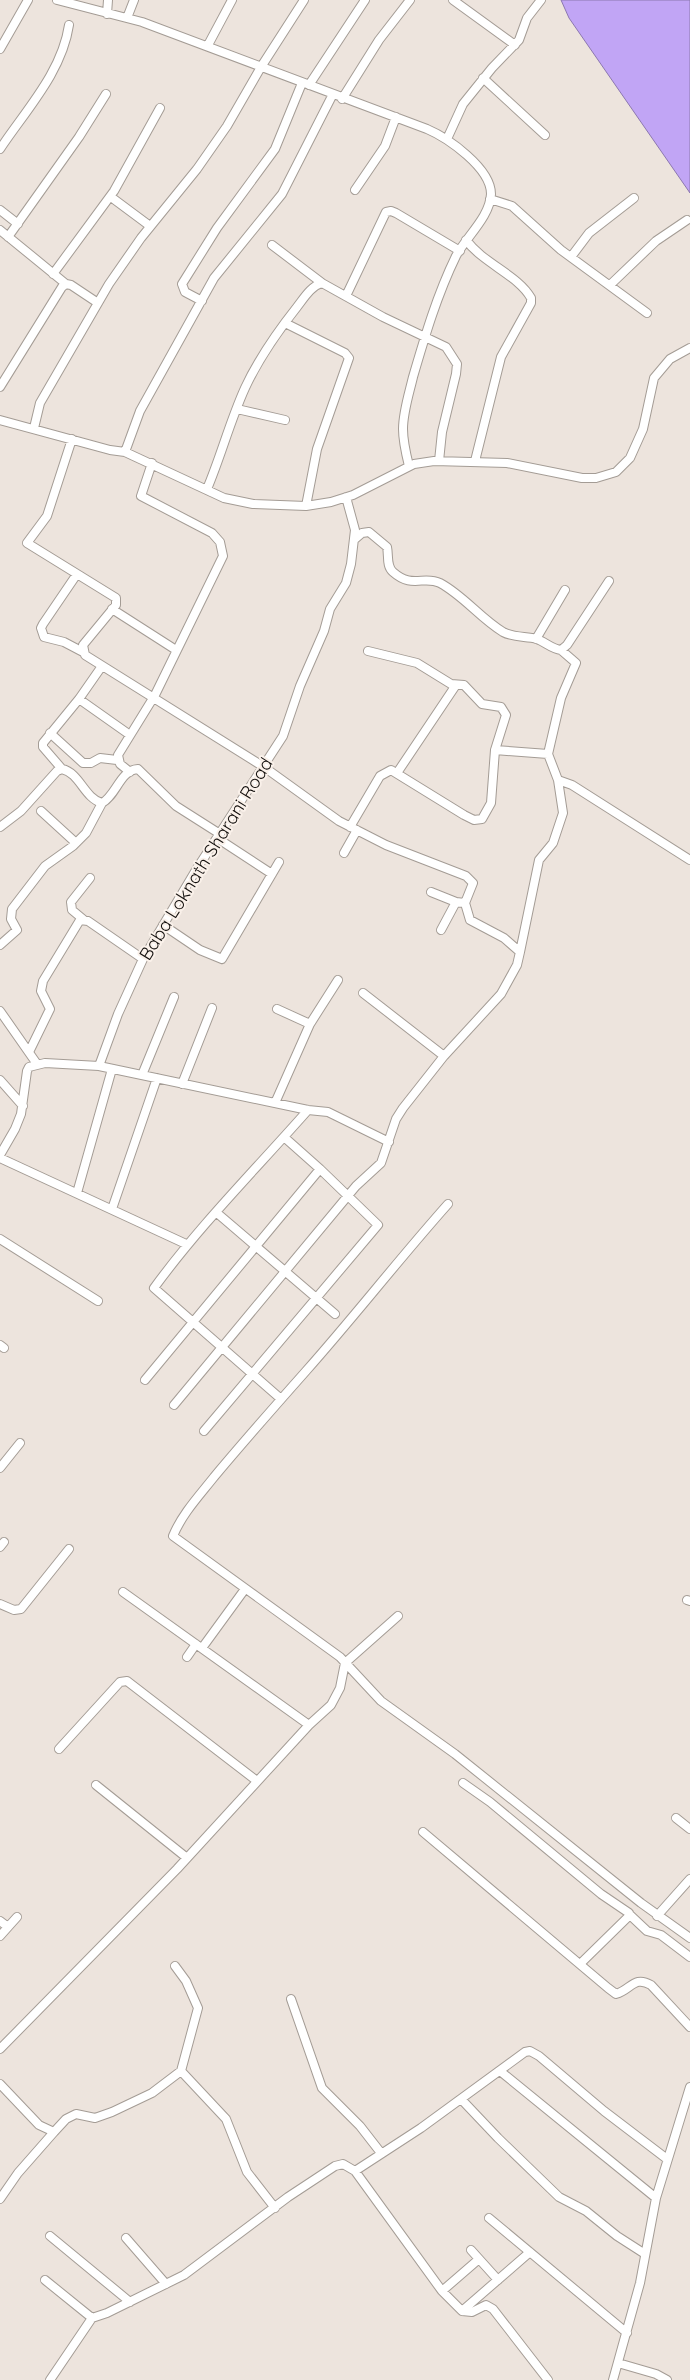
<svg xmlns="http://www.w3.org/2000/svg" width="690" height="2380" viewBox="0 0 690 2380" font-family="Quicksand,sans-serif">
	<style>
		.water { fill: #c1a5f5; stroke: #8c78af }
		.lines { fill: none; stroke-linecap: round; stroke-linejoin: round }
		.minor-casing { stroke: #a49c95; stroke-width: 10 }
		.minor { stroke: #fff; stroke-width: 8 }
		.labels { text-anchor: middle; stroke-width: 4; stroke-linejoin: round; paint-order: stroke }
		.street-label { font-size: 18px; fill: #110e0c; stroke: #faf1ea }
	</style>
	<rect width="100%" height="100%" fill="#ede4dd"/>
	<path class="water" d="M561 0H690V193L569 18Z"/>
	<g class="lines">
		<g class="minor-casing">
			<path id="minor" d="M57 0 142 22 427 129C448 138 491 168 491 194 490 217 466 237 456 256 437 295 425 336 413 377 409 394 403 412 403 429 403 442 406 454 409 466
				M453 0 515 45
				M107 14 108 0
				M127 18 134 0
				M208 45 232 0
				M0 49 28 0
				M483 78 545 135
				M309 85 365 0
				M342 99 379 40 410 0
				M447 139 463 104 492 68 519 40 527 18 541 0
				M0 149C26 110 62 72 69 25
				M355 190 385 146 396 117
				M111 197 150 226
				M490 199 512 206 561 250 647 313
				M0 210 18 224
				M0 230 66 284
				M8 237 79 137 106 94
				M466 240C484 264 518 275 531 298V303L501 357 475 461
				M272 245 322 283
				M571 257 589 233 634 198
				M53 274 114 191 160 108
				M610 285 656 241 687 220
				M346 296 386 212 391 211 396 213 460 251
				M202 301 185 292 182 284 217 228 275 149 302 83
				M285 323 345 353 349 358 317 449 306 506
				M0 387 62 287 66 284 71 285 98 303
				M237 409 285 420
				M0 420 110 450 125 452 224 498 253 504 306 506 331 502 353 495 414 464 434 461 507 463 582 478H596L616 472 630 458 643 429 654 378 670 359 690 348
				M34 428 40 403 109 284 141 238 197 169 227 126 261 67 304 0
				M72 439 47 516 27 543 116 598V605L83 645 85 655 264 767 339 821 386 845 466 876 473 883 465 903 470 920 504 938 520 952 517 965 501 994 444 1056 403 1108 396 1119 381 1163 356 1186 174 1405
				M125 452 140 411 214 278 282 194 333 94
				M207 489C221 456 230 421 245 388 258 360 278 331 297 307 304 298 311 286 322 283L383 317 446 347 457 364 456 374 442 432 439 461
				M355 539 362 533 369 532 387 547C389 556 386 566 393 572 412 589 424 575 440 583 464 596 480 618 503 632 514 638 526 636 537 639 545 642 552 649 561 650L567 645 609 581
				M77 574 43 624 41 628 44 637 64 642 83 652
				M112 609 176 650
				M536 639 565 590
				M79 699 130 735
				M50 733 83 763H91L100 758 117 760
				M495 750 548 754
				M62 769 43 747V743L79 699 102 666
				M130 772 120 764 118 755 155 695 223 556 220 542 212 533 141 496 152 463
				M397 773 456 685
				M558 780 572 785 690 860
				M41 811 76 843
				M0 827 21 811 57 771 62 769C80 773 84 798 102 803 116 796 120 770 138 769L176 806 220 834
				M350 827 380 776 391 770 464 815 474 820 482 819 491 803 495 750 506 715 501 707 482 704 464 685 451 684 417 663 368 651
				M217 838 272 874
				M344 853 357 830
				M431 892 456 902
				M84 920 72 910 71 902 90 878
				M163 925 200 950 222 959 279 862
				M441 930 456 902 465 903
				M0 945 17 930 11 919 12 909 45 866 73 846 86 833 102 803
				M520 952 539 860 553 843 563 813 558 780 548 754 561 698 576 663 561 650
				M363 993 444 1056
				M277 1009 310 1024
				M0 1011 37 1064
				M29 1052 50 1009 41 991 43 981 80 920 88 921 143 959
				M99 1066 118 1014 143 959 196 870 283 736 300 686 324 631 330 609 346 583 351 564 355 530 346 497
				M142 1075 174 997
				M0 1080 23 1106
				M182 1084 212 1008
				M275 1103 310 1024 338 980
				M0 1155 15 1129 21 1114 27 1071 29 1067 45 1063 99 1066 308 1110 328 1112 389 1142
				M0 1158 186 1244
				M77 1193 112 1069
				M448 1204C399 1259 354 1317 306 1371 275 1406 244 1441 214 1477 199 1496 182 1514 173 1536L340 1657 381 1701 455 1754 641 1903 690 1938
				M112 1209 157 1078
				M217 1213 335 1314
				M0 1239 98 1301
				M0 1345 4 1348
				M145 1380 320 1169 284 1137
				M281 1399 154 1288C200 1225 256 1169 308 1110
				M204 1431 378 1225 320 1169
				M0 1468 20 1443
				M0 1547 4 1542
				M123 1592 309 1725
				M687 1600 690 1601
				M0 1604 14 1610 21 1609 69 1549
				M202 1648 245 1589
				M187 1657 196 1644
				M59 1749 120 1682 127 1681 257 1781
				M463 1783 490 1802 601 1894 629 1913V1916L580 1964
				M96 1785 187 1858
				M676 1818 690 1829
				M423 1832 608 1988 616 1994C631 1990 634 1975 651 1985L690 2027
				M630 1915 647 1931 661 1935 690 1957
				M657 1916 690 1879
				M0 1921 8 1927 0 1936
				M8 1927 17 1917
				M175 1966 186 1981 198 2008 181 2071
				M291 1999 322 2088 360 2126 381 2153
				M0 2049 177 1869 309 1725 331 1705 340 1688 345 1663 398 1616
				M500 2071 656 2198
				M0 2084 39 2125 54 2132 66 2119 76 2114 95 2118 112 2112 152 2093 181 2071 226 2119 247 2172 275 2208
				M461 2099 498 2138 559 2197 586 2211 617 2236 645 2254
				M355 2171 421 2128 525 2052 530 2051 539 2056 604 2111 667 2159
				M0 2199 18 2173 54 2132
				M489 2218 627 2333
				M50 2236 130 2302
				M126 2238 166 2284
				M471 2250 498 2280
				M45 2280 92 2318
				M442 2291 479 2259
				M462 2311 530 2252
				M618 2363 656 2374 667 2380
				M50 2380 92 2318 107 2313 184 2275 288 2197 335 2166 343 2164 355 2171 442 2291 462 2311 472 2312 486 2305 493 2309 548 2380
				M613 2380 640 2283 656 2198 690 2087"/>
		</g>
		<use href="#minor" class="minor"/>
	</g>
	<g class="labels">
		<g class="street-label">
			<text transform="translate(206 859) rotate(-58)" y="6">Baba Loknath Sharani Road</text>
		</g>
	</g>
</svg>
